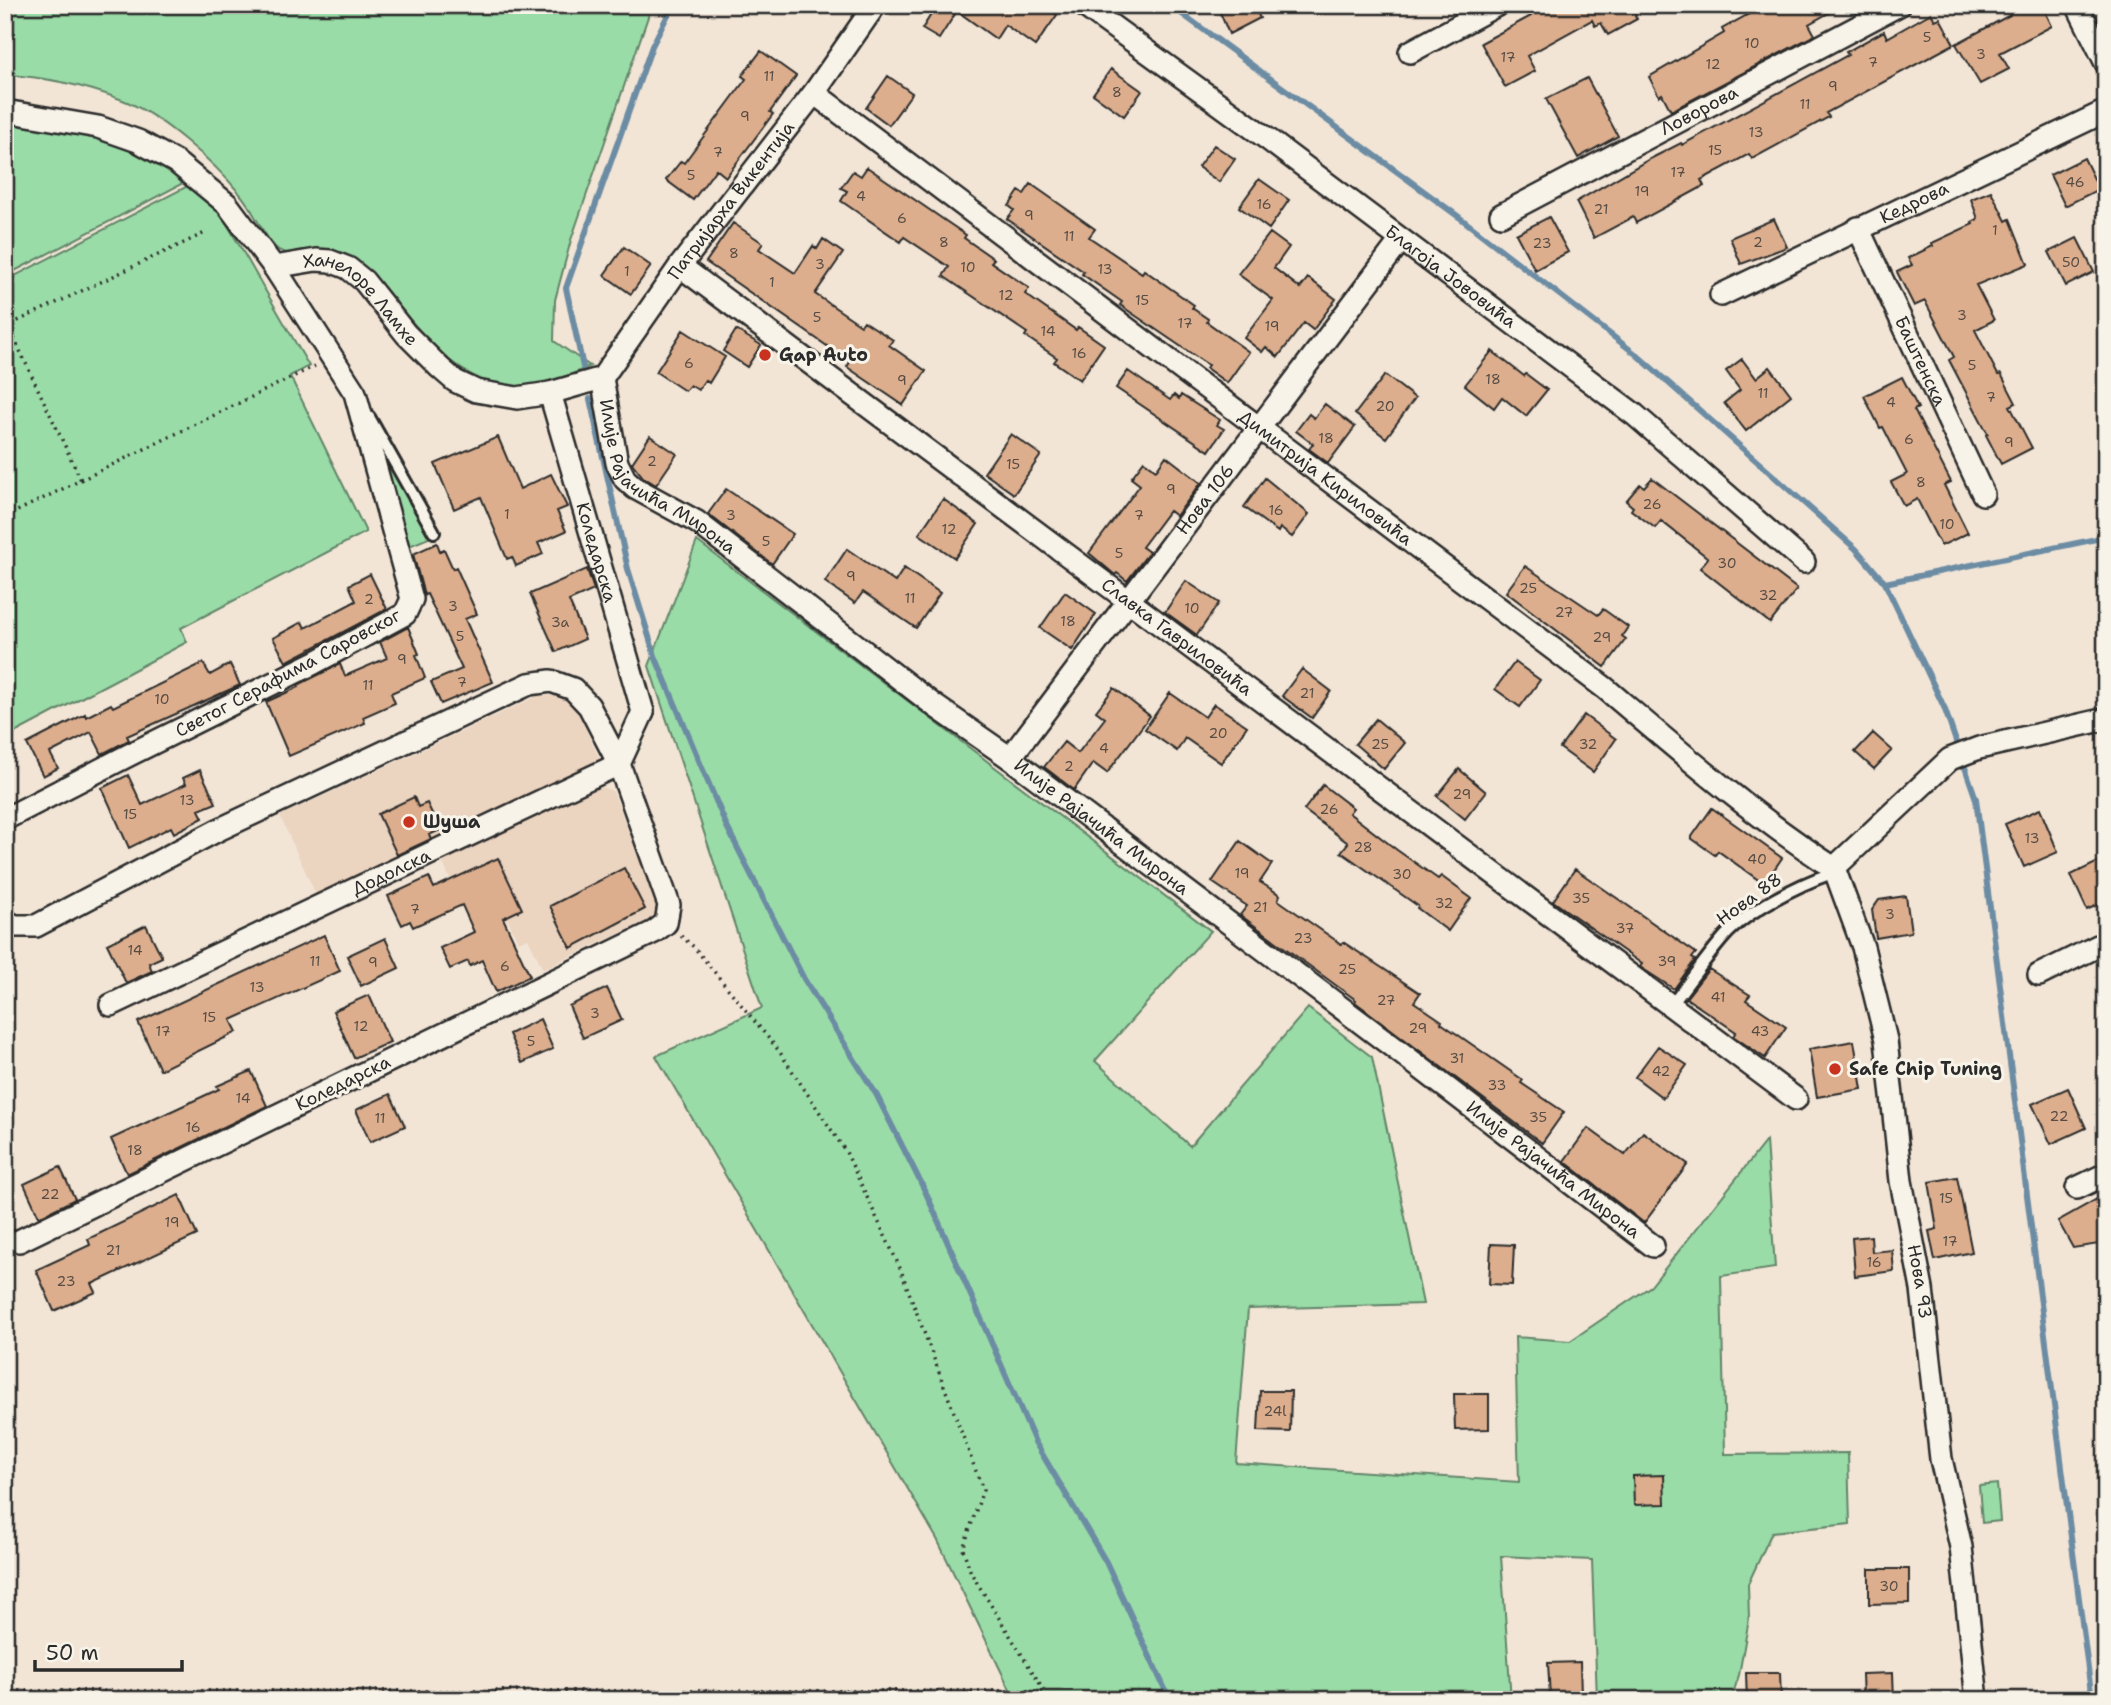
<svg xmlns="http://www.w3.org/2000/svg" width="2111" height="1705" viewBox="0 0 2111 1705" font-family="'Shantell Sans',sans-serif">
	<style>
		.built { fill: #ebd4c0 }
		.green { fill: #9adca7; stroke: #628469; stroke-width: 2 }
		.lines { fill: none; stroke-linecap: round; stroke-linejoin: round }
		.stream { stroke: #6c8ca4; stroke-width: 6 }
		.building { fill: #dcae8d; stroke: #2b2b2b; stroke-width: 2 }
		.service-casing { stroke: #2b2b2b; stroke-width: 16 }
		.minor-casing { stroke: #2b2b2b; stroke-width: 26 }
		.path { stroke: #2b2b2b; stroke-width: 3.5; stroke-dasharray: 2 5; stroke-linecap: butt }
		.service { stroke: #f7f3e8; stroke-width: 10 }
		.minor { stroke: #f7f3e8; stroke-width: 21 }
		.poi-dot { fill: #c8321e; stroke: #f7f3e8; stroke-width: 2.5 }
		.labels { text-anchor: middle; stroke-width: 6; stroke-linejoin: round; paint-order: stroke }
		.number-label { font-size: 14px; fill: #574c44 }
		.street-label { font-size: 18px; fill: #2b2b2b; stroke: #f7f3e8 }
		.poi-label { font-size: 18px; font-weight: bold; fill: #2b2b2b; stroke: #f7f3e8; text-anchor: start }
	</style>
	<rect width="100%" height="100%" fill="#f2e5d6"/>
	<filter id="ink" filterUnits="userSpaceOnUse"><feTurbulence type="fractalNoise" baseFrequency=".0143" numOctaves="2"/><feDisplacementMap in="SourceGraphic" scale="14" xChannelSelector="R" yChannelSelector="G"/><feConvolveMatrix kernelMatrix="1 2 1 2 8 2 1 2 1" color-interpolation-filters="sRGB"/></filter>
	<g filter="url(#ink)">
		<path class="built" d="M538 696H557L574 705 602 764 317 897 280 816Z
			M601 787 613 791 658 907 655 917 543 969 528 938 518 942 507 917 474 932 442 861Z"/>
		<path class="green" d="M5 5H652L571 240 555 300 554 341 590 366C512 404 467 388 413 323 392 298 375 272 347 255 327 244 289 263 275 247 261 232 254 210 240 194 214 162 159 113 120 99 85 86 42 76 5 75Z
			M5 122 48 126 132 147 189 180 5 276Z
			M201 179 309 366 290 376 366 532 181 628 187 642 5 738V281Z
			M371 431 431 537 407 547Z
			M697 541 1211 931 1095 1061 1190 1146 1308 1008 1372 1057 1423 1304 1248 1309 1236 1463 1519 1482 1515 1337 1570 1341 1651 1286 1766 1141 1775 1268 1721 1276 1725 1454 1848 1453 1850 1524 1772 1532 1748 1584 1749 1619 1739 1675 1731 1700H1597L1592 1560 1501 1556 1511 1700H1015L937 1539 656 1056 762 1008 649 666Z
			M1997 1484 2000 1521 1982 1523 1979 1486Z"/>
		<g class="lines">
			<path class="stream" d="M1170 5 1459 217 1637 355 1856 549 1885 583 1944 707 1976 799 2092 1700
				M583 367 566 288 652 46 673 5
				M590 399 628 569 655 656 727 827 804 979 876 1094 926 1193 1035 1442 1106 1562 1170 1700
				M1885 583 2106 537"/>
		</g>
		<path class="building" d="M937 5H1013L1022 12 1026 5H1043L1057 15 1035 46 1005 25 996 39 957 11 939 39 922 29Z
			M1217 5H1253L1260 18 1229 34Z
			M1526 5H1630L1637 19 1608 35 1601 23 1595 26 1592 20 1527 56 1535 71 1505 87 1481 43 1531 16Z
			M1776 5H1843L1809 24 1815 35 1671 111 1662 94 1659 96 1649 77 1724 33 1722 29 1758 9 1760 14Z
			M2006 5H2042L2052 26 2000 53 2009 69 1980 84 1956 44 2010 15Z
			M1931 13 1935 20 1940 18 1954 44 1826 113 1829 117 1752 159 1749 154 1701 180 1704 186 1636 223 1633 217 1594 238 1576 202 1648 160 1681 143 1682 145 1848 55 1846 52 1884 31 1887 38Z
			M761 51 796 76 770 112 773 114 726 177 716 169 693 200 666 180 681 161 684 163 746 79 742 76Z
			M1111 69 1142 91 1124 116 1093 94Z
			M888 76 912 93 889 125 866 108Z
			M1587 78 1618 136 1578 158 1546 99Z
			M1214 145 1235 159 1219 182 1198 167Z
			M2084 158 2099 189 2065 206 2050 175Z
			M867 167 966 235 964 238 994 259 991 262 1029 288 1025 294 1076 330 1078 327 1104 345 1080 380 1054 362 1057 358 1025 336 1027 333 943 276 949 267 904 237 901 242 841 201 847 191 841 188 853 171 861 176Z
			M1259 179 1289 200 1269 229 1239 207Z
			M1031 184 1095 229 1089 237 1142 273 1144 270 1194 305 1192 308 1208 319 1207 322 1249 352 1227 383 1206 368 1208 365 1120 305 1122 302 1082 274 1084 272 1007 219 1014 210 1009 206 1019 191 1024 194Z
			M1991 191 2006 221 2010 219 2028 264 1976 285 1994 320 1975 330 1998 375 2001 374 2016 403 2010 406 2032 448 2001 464 1986 435 1988 434 1949 360 1954 357 1925 301 1914 306 1897 272 1912 265 1908 258 1933 246 1932 243 1973 224 1972 222 1978 219 1971 199Z
			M1549 217 1568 252 1535 270 1516 234Z
			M1774 219 1787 247 1741 264 1730 238Z
			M733 223 763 243 759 249 795 273 813 246 817 249 823 239 843 253 815 294 861 325 864 321 893 340 889 345 926 371 903 405 847 367 850 362 706 262Z
			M1270 233 1289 247 1274 268 1300 288 1308 278 1336 299 1313 330 1304 323 1278 357 1266 347 1262 352 1244 338 1273 300 1238 274Z
			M2077 238 2094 272 2066 286 2049 252Z
			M624 247 651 266 631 294 604 275Z
			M683 330 725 357 709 383 705 380 698 390 690 385 685 391 656 372Z
			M736 330 761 345 747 367 723 351Z
			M1492 351 1524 376 1526 374 1547 390 1526 416 1502 397 1494 408 1465 385Z
			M1742 359 1756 378 1770 367 1791 395 1746 431 1724 403 1740 390 1726 371Z
			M1128 371 1170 400 1174 395 1179 399 1181 395 1220 420 1217 425 1224 429 1209 451 1116 388Z
			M1385 375 1415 398 1386 438 1355 414Z
			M1902 377 1918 408 1914 410 1951 482 1944 485 1968 533 1941 546 1917 499 1904 506 1891 482 1907 474 1883 427 1880 428 1864 396Z
			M1325 404 1355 427 1328 463 1309 449 1313 444 1296 431 1309 414 1314 418Z
			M1011 434 1041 455 1014 494 984 473Z
			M650 436 677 454 656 485 643 477 632 463Z
			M498 437 520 489 551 474 567 507 557 511 566 531 538 543 543 554 516 566 512 557 507 559 481 497 454 509 435 464Z
			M1166 456 1201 483 1176 516 1169 511 1142 547 1149 552 1127 581 1117 573 1115 575 1089 553 1140 485 1131 478 1144 461 1156 470Z
			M1265 478 1309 514 1292 537 1280 528 1278 532 1244 507Z
			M1652 478 1797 589 1770 623 1700 568 1708 558 1661 521 1655 528 1631 510 1633 507 1626 501 1640 484 1644 487Z
			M726 489 793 534 772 564 708 514Z
			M943 499 978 524 955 558 919 534Z
			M437 543 440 551 444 549 453 569 456 567 477 614 465 619 493 682 441 704 431 682 462 669 427 594 424 595 413 554Z
			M847 549 895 582 904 568 940 593 916 628 863 592 855 603 825 582Z
			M1525 566 1598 615 1603 609 1628 627 1622 636 1626 639 1605 667 1506 592Z
			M587 569 594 590 569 601 585 639 556 652 530 594Z
			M370 574 387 609 286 662 273 638 302 622 305 628 356 601 349 585Z
			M1186 581 1219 603 1197 635 1165 612Z
			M1065 592 1096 614 1072 650 1040 628Z
			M408 627 419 654 416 655 425 678 391 693 395 703 363 717 365 723 289 756 266 702 299 687 298 685 340 664 345 676 387 658 380 642Z
			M1515 662 1540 680 1520 707 1495 689Z
			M203 663 210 675 230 664 240 685 127 736 129 740 102 754 91 732 50 753 58 768 43 776 27 744 85 714 86 717 111 704 113 707Z
			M1302 669 1331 691 1312 718 1282 696Z
			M1114 688 1150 716 1107 773 1093 763 1074 790 1044 767 1064 742 1078 753 1105 718 1096 711Z
			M1170 693 1205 717 1214 704 1247 726 1221 763 1185 738 1177 751 1145 729Z
			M1584 715 1616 739 1593 772 1560 748Z
			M1376 719 1405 743 1384 769 1355 744Z
			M1873 733 1892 750 1874 769 1855 752Z
			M1459 769 1486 792 1465 819 1437 796Z
			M200 770 216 803 199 810 203 818 174 833 171 827 129 848 102 788 128 775 142 805 186 784 183 778Z
			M1323 785 1353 808 1349 813 1397 850 1438 879 1441 876 1471 898 1448 931 1417 908 1418 906 1341 852 1348 843 1304 810Z
			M414 797 418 807 427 803 440 830 429 835 431 839 397 855 378 814Z
			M1712 808 1782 858 1764 884 1718 851 1715 855 1691 838Z
			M2040 809 2058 852 2024 867 2005 824Z
			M1240 841 1272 864 1260 882 1280 895 1278 900 1341 944 1343 942 1420 993 1414 1002 1442 1021 1441 1023 1523 1080 1521 1083 1564 1112 1542 1143 1355 1002 1356 1000 1240 915 1247 906 1212 882Z
			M498 858 522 909 503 918 530 976 496 992 482 960 470 966 468 961 450 969 440 948 474 932 462 905 413 927 410 921 402 925 388 896 429 877 434 888Z
			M2100 861 2106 875V901L2087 910 2071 875Z
			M624 868 645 909 571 948 550 906Z
			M1575 869 1696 953 1692 958 1695 960 1674 989 1640 967 1642 964 1553 901Z
			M1906 896 1911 932 1876 938 1872 910 1879 900Z
			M146 925 162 957 149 963 152 971 126 983 107 944Z
			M324 935 340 971 231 1020 237 1032 160 1070 138 1022Z
			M385 938 399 968 361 986 347 956Z
			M1709 969 1750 995 1746 1000 1786 1027 1765 1058 1733 1036 1736 1032 1686 998Z
			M607 988 622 1020 583 1038 569 1006Z
			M369 995 390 1042 354 1058 333 1011Z
			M540 1019 553 1049 522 1063 509 1034Z
			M1854 1041 1862 1089 1817 1097 1809 1049Z
			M1658 1046 1687 1065 1663 1098 1635 1077Z
			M251 1071 267 1106 127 1174 111 1139 219 1089 217 1086Z
			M2068 1088 2086 1128 2051 1144 2032 1104Z
			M390 1094 405 1126 370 1142 356 1110Z
			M1588 1128 1625 1155 1643 1132 1688 1164 1644 1223 1564 1161Z
			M60 1167 75 1199 39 1217 24 1184Z
			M1957 1177 1972 1252 1935 1260 1929 1231 1937 1229 1929 1182Z
			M2106 1194V1243L2073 1248 2058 1221Z
			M179 1195 197 1235 92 1284 96 1292 54 1311 36 1270 90 1245 88 1239Z
			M1871 1236 1872 1252 1892 1250 1894 1271 1855 1276 1852 1238Z
			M1491 1244 1514 1245 1512 1285 1489 1284Z
			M1260 1391H1291L1290 1432 1258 1431Z
			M1454 1394H1489V1429L1455 1430Z
			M1664 1475 1665 1504 1634 1505 1633 1476Z
			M1869 1569H1909V1603L1869 1604Z
			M1580 1662 1581 1695 1550 1697 1548 1663Z
			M1746 1673H1780L1781 1700H1747Z
			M1893 1673 1894 1700H1863L1862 1674Z"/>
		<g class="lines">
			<g class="service-casing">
				<path id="service" d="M369 417 434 532
					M1670 1007C1688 984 1705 959 1724 937 1748 910 1798 885 1832 873L1834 868"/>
			</g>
			<g class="minor-casing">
				<g id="minor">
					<path id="s1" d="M1083 5 1269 140 1635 415 1804 562"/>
					<path d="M2077 5 2106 63"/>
					<path d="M1410 52 1497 5"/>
					<path id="s2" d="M814 93 1605 688C1679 751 1752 815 1834 868"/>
					<path d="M5 111 98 127 138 141 176 162 227 204 274 267 355 393 412 599 405 614 314 663 129 755 5 819"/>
					<path id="s3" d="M1501 215 1899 5"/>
					<path id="s4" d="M1858 228 1983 494"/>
					<path id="s5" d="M680 266 1796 1099"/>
					<path id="s6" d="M274 267 316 260 330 261 348 268 364 281 406 334 440 368 455 381 476 391 517 398 550 393 602 378 680 266 814 93 875 5"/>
					<path id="s7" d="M1721 295 2106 111"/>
					<path id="s8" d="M602 378 617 463 625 479 635 488 697 522 935 706 1010 758 1388 1043 1653 1246"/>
					<path id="s9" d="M550 393 643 712"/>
					<path id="s10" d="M1010 758 1401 240"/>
					<path id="s11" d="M1834 868 1863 947 1886 1040 1901 1181 1922 1289 1941 1459 1961 1547 1977 1700"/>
					<path d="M1834 868 1950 759 1979 748 2106 719"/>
					<path d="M5 921 15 926H36L218 830 529 684 551 681 573 689 589 706 619 764 669 905 666 923 654 932 19 1241"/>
					<path d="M2039 975 2106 942"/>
					<path id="s12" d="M111 1005 619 764 643 712"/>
					<path d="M2077 1188 2106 1174"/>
				</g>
			</g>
			<path class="path" d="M5 319 81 480
				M5 327 207 232
				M5 517 315 366
				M681 936 694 947 779 1051 846 1152 900 1268 983 1490 963 1549 971 1573 1050 1700
				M5 1691H1045"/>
			<use href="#service" class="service"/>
			<use href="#minor" class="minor"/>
		</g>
	</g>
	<g class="poi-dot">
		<circle cx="765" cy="355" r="7"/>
		<circle cx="409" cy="822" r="7"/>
		<circle cx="1835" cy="1069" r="7"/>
	</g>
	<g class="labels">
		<g class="number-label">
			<text x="1927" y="42">5</text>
			<text x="1752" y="48">10</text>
			<text x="1981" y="59">3</text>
			<text x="1508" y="62">17</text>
			<text x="1873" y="67">7</text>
			<text x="1713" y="69">12</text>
			<text x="769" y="81">11</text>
			<text x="1833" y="91">9</text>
			<text x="1117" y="97">8</text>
			<text x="1805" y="109">11</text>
			<text x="745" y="121">9</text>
			<text x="1756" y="137">13</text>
			<text x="1715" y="155">15</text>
			<text x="718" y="157">7</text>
			<text x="1678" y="177">17</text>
			<text x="691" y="180">5</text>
			<text x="2075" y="187">46</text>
			<text x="1642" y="196">19</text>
			<text x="861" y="201">4</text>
			<text x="1264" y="209">16</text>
			<text x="1601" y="214">21</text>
			<text x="1029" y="220">9</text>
			<text x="902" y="223">6</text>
			<text x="1995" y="235">1</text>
			<text x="1069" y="241">11</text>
			<text x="944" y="247">8</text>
			<text x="1758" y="247">2</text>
			<text x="1542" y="248">23</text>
			<text x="734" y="258">8</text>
			<text x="2071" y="267">50</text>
			<text x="820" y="269">3</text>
			<text x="968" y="272">10</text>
			<text x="1105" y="274">13</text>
			<text x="627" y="276">1</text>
			<text x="772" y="287">1</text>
			<text x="1006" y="300">12</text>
			<text x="1142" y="305">15</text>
			<text x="1962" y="320">3</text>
			<text x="817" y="322">5</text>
			<text x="1185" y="328">17</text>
			<text x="1272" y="331">19</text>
			<text x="1048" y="336">14</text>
			<text x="1079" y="358">16</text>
			<text x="689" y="368">6</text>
			<text x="1972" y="370">5</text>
			<text x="1493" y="384">18</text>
			<text x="902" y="385">9</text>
			<text x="1763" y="398">11</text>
			<text x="1991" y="402">7</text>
			<text x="1891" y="407">4</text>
			<text x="1385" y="411">20</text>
			<text x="1326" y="443">18</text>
			<text x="1909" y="444">6</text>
			<text x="2009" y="447">9</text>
			<text x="652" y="466">2</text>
			<text x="1013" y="469">15</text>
			<text x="1921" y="487">8</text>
			<text x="1171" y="494">9</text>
			<text x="1652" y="509">26</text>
			<text x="1276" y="515">16</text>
			<text x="507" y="519">1</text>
			<text x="731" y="520">3</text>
			<text x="1139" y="520">7</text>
			<text x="1947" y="529">10</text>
			<text x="949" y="534">12</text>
			<text x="766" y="546">5</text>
			<text x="1119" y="558">5</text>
			<text x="1727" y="568">30</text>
			<text x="851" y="581">9</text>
			<text x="1528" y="593">25</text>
			<text x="1768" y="600">32</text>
			<text x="910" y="603">11</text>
			<text x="369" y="604">2</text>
			<text x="453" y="611">3</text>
			<text x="1192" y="613">10</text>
			<text x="1564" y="617">27</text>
			<text x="1068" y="626">18</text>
			<text x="560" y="627">3a</text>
			<text x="460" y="641">5</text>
			<text x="1602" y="642">29</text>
			<text x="402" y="664">9</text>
			<text x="462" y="687">7</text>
			<text x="368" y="690">11</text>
			<text x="1307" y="698">21</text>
			<text x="162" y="704">10</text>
			<text x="1218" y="738">20</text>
			<text x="1380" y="749">25</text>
			<text x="1588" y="749">32</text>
			<text x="1104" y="753">4</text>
			<text x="1069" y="771">2</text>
			<text x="1462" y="799">29</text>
			<text x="187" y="805">13</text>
			<text x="1329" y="814">26</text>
			<text x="130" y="819">15</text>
			<text x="2032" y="843">13</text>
			<text x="1363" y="852">28</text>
			<text x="1757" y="864">40</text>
			<text x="1242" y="878">19</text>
			<text x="1402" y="879">30</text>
			<text x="1581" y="903">35</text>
			<text x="1444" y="908">32</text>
			<text x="1260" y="912">21</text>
			<text x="415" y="914">7</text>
			<text x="1890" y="919">3</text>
			<text x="1625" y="933">37</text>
			<text x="1303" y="943">23</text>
			<text x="135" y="955">14</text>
			<text x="315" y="966">11</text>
			<text x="1667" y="966">39</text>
			<text x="373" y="967">9</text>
			<text x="505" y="971">6</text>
			<text x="1347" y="974">25</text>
			<text x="257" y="992">13</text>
			<text x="1718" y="1002">41</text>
			<text x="1386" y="1005">27</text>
			<text x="595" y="1018">3</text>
			<text x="209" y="1022">15</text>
			<text x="361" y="1031">12</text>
			<text x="1418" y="1033">29</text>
			<text x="163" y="1036">17</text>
			<text x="1760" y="1036">43</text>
			<text x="531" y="1046">5</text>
			<text x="1457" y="1063">31</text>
			<text x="1661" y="1076">42</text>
			<text x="1497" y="1090">33</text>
			<text x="243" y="1103">14</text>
			<text x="2059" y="1121">22</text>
			<text x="1538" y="1122">35</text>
			<text x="380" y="1123">11</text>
			<text x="193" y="1132">16</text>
			<text x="135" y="1155">18</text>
			<text x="50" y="1199">22</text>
			<text x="1946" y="1203">15</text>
			<text x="172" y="1227">19</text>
			<text x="1950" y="1246">17</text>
			<text x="113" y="1255">21</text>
			<text x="1874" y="1267">16</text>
			<text x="66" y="1286">23</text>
			<text x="1275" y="1416">24l</text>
			<text x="1889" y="1591">30</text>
		</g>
		<g class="street-label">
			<text dy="6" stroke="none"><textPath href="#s3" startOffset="224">Ловорова</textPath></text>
			<text dy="6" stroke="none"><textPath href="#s6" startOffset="604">Патријарха Викентија</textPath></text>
			<text dy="6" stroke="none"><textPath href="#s7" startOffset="214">Кедрова</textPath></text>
			<text dy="6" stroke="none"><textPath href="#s1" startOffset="457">Благоја Јововића</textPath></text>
			<text dy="6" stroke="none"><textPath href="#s6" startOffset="103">Ханелоре Ламхе</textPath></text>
			<text dy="6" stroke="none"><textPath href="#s4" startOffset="147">Баштенска</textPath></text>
			<text dy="6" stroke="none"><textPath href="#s8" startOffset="128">Илије Рајачића Мирона</textPath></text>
			<text dy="6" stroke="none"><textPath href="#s2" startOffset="640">Димитрија Кириловића</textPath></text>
			<text dy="6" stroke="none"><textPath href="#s10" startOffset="324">Нова 106</textPath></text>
			<text dy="6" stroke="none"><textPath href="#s9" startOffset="166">Коледарска</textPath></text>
			<text dy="6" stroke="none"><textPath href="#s5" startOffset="620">Славка Гавриловића</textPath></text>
			<text transform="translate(288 673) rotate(-28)" y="6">Светог Серафима Саровског</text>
			<text dy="6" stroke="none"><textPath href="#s8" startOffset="695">Илије Рајачића Мирона</textPath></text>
			<text dy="6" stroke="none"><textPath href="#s12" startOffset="310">Додолска</textPath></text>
			<text transform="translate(1749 899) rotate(-36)" y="6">Нова 88</text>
			<text transform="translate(343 1083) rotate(-26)" y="6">Коледарска</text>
			<text dy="6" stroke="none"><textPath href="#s8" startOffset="1262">Илије Рајачића Мирона</textPath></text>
			<text dy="6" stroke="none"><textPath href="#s11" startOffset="424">Нова 93</textPath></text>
		</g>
		<g class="poi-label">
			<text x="779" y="361">Gap Auto</text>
			<text x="423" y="828">Шуша</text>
			<text x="1849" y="1075">Safe Chip Tuning</text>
		</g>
	</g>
	<rect width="2111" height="1705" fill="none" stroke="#f7f3e8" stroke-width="28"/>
	<rect x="14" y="14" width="2083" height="1677" fill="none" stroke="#2b2b2b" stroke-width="2.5" filter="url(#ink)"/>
	<path d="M35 1660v10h147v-10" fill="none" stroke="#2b2b2b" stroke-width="3.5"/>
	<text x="46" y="1660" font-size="21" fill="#2b2b2b" stroke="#f7f3e8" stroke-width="5" paint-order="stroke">50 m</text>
</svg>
